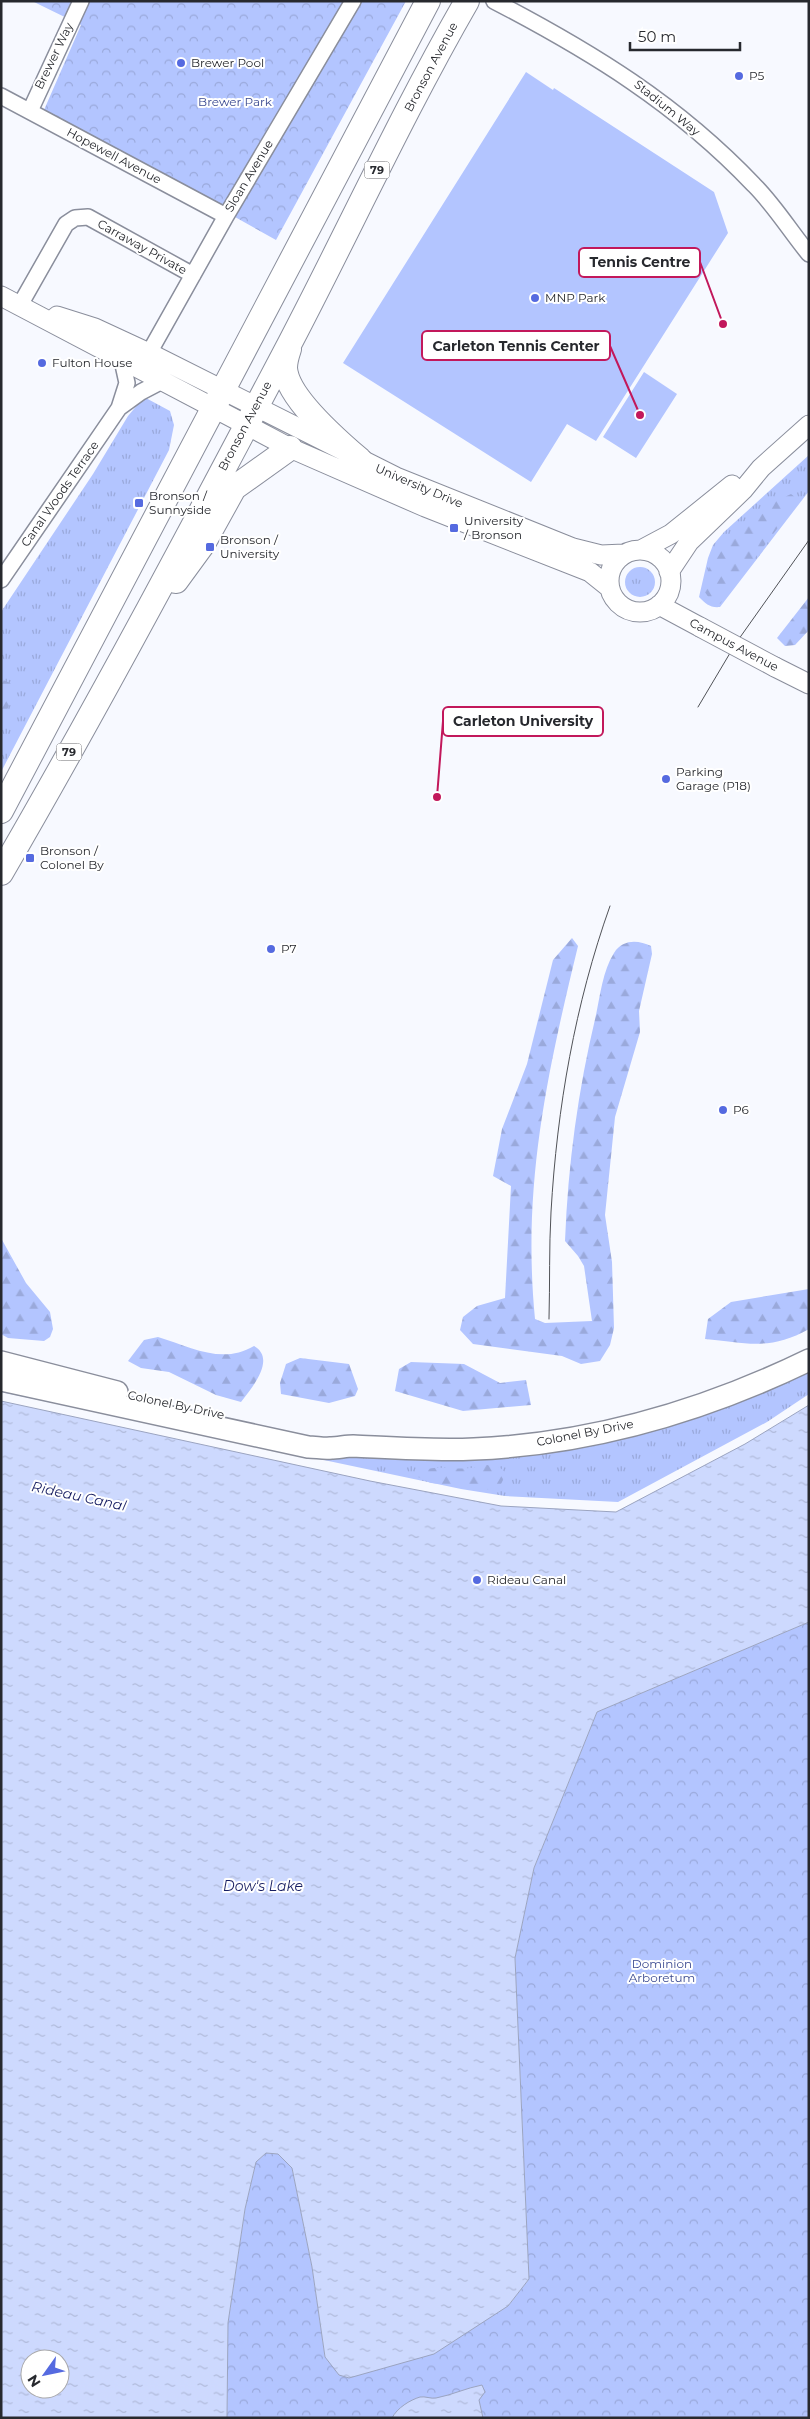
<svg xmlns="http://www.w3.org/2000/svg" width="810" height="2419" viewBox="0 0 810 2419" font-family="Montserrat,sans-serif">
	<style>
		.grass { fill: url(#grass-tufts) }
		.forest { fill: url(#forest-firs) }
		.park { fill: url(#park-crowns) }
		.garden { fill: #b3c5ff }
		.water { fill: url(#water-ripples); stroke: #9ba4c0; fill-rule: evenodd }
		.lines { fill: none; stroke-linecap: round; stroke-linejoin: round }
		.minor-casing { stroke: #8a8e9c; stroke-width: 18 }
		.tertiary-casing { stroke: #8a8e9c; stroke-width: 21 }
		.secondary-casing { stroke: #8a8e9c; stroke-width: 24 }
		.primary-casing { stroke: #8a8e9c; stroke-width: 26 }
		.minor { stroke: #fff; stroke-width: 15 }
		.tertiary { stroke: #fff; stroke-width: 19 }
		.secondary { stroke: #fff; stroke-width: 21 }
		.primary { stroke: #fff; stroke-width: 24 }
		.tram { stroke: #505257; stroke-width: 1 }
		.tertiary-bridge-casing { stroke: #8a8e9c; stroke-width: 21; stroke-linecap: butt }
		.tertiary-bridge { stroke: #fff; stroke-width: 19 }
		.poi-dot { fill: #556ae0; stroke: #fff; stroke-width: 2 }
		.labels { text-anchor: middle; stroke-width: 4; stroke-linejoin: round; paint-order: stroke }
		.shield { fill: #fff; stroke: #68696d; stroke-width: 1 }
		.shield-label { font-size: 11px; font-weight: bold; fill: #27292e }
		.street-label { font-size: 12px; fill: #27292e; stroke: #fff }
		.poi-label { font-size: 12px; fill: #27292e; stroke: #fff; text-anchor: start }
		.park-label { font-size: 12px; fill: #3c4b92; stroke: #fff }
		.water-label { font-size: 14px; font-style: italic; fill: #181f63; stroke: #fff }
		.leader { fill: none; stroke: #c2185b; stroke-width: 2 }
		.callout-dot { fill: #c2185b; stroke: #fff; stroke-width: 2 }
		.callout { fill: #fff; stroke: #c2185b; stroke-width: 2 }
		.callout-label { font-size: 14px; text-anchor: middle; font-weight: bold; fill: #27292e }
	</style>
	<defs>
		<pattern id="grass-tufts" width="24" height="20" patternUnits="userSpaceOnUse" patternTransform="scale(1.25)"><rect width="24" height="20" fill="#b3c5ff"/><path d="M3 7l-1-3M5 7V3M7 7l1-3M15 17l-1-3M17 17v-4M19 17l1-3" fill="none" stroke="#9aa9db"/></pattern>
		<pattern id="forest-firs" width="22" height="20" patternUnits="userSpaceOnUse" patternTransform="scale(1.25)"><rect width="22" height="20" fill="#b3c5ff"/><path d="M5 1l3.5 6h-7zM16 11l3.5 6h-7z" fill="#9aa9db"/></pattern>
		<pattern id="park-crowns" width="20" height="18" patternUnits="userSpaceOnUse" patternTransform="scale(1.25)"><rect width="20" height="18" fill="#b3c5ff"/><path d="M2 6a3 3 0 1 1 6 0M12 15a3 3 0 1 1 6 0" fill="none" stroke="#9aa9db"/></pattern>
		<pattern id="water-ripples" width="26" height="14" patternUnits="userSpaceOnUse" patternTransform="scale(1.25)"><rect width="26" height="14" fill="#cdd9fe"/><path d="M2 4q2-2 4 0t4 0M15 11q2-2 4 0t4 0" fill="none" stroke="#b0bada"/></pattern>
	</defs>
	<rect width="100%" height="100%" fill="#f7f9ff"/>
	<path class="grass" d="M144 397 170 411 174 425 169 450 1 772V612L93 474 128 416Z
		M809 455V491L720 607C710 608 706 604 699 597L708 558 713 545 724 532Z
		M625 582a15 15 0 1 1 30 0a15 15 0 1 1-30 0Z
		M809 1371V1394L767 1422 618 1502 505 1496 461 1489 1 1392V1387L343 1456 405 1460 485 1458 662 1427 760 1394Z"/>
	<path class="forest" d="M791 494 799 500 720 604 713 603 704 591 712 556 753 512Z
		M809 597V630L795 645 785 646 777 638Z
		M1 679 19 687 1 721Z
		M572 938 578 946C547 1074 522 1186 535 1319L545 1323 592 1321 584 1266 578 1256 565 1241C568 1164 578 1090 596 1015 600 996 603 970 614 953 623 939 638 940 651 946L652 954 639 1011 640 1032 615 1117 605 1215 612 1262 614 1328 610 1345 600 1361 581 1364 562 1356 473 1344 460 1330 463 1317 477 1306 505 1298 511 1186 493 1176 502 1129 527 1064 553 960Z
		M1 1238 26 1283 50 1312 53 1329 50 1337 44 1341 8 1338 1 1334Z
		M809 1289V1329C770 1351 747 1343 705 1339L708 1319 731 1302Z
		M158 1337C191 1347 222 1365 254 1346 277 1359 251 1389 241 1402L216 1395 169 1372 141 1368 128 1361 144 1340Z
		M300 1358 349 1364 358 1389 355 1396 329 1403 281 1394 280 1383 286 1364Z
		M411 1362 464 1364 500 1383 526 1380 531 1405 463 1411 395 1391 399 1369Z
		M483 1465C493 1465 500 1465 506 1474L500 1486 495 1490 431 1483 418 1477 423 1470C443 1464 463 1473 483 1465Z"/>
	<path class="park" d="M32 1H406L276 240 44 110 81 25Z
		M809 1622V2418H227L228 2323 245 2209 256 2162 266 2153 278 2154 292 2168 312 2267 325 2357 508 2306 529 2279 515 1958 534 1868 597 1712Z"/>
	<path class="garden" d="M526 72 553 90 554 88 714 192 728 233 596 441 567 424 531 482 343 363Z
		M644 372 677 394 636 458 603 437Z"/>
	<path class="water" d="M1 1401 370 1481 501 1506 616 1512 745 1444 809 1405V1622L597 1712 534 1868 515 1958 529 2279 508 2306 434 2354 349 2378 339 2375 325 2357 312 2267 292 2168 278 2154 266 2153 256 2162 245 2209 228 2323 227 2418H1ZM30 2359H60V2389H30Z
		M482 2385 485 2392 479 2400 483 2418H392C397 2408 410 2400 420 2397 425 2396 431 2399 436 2398 452 2395 466 2388 482 2385Z"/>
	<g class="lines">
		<g class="minor-casing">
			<path id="minor" d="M494 1C592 52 677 104 754 185 775 206 790 231 809 254
				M1 96 226 216
				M30 111 81 1
				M20 305 66 224 75 218 88 217 193 275
				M149 353 226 216 353 1
				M119 408 141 392 162 381
				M1 580 119 408 127 383 122 360"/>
		</g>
		<g class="tertiary-casing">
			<path id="tertiary" d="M1 296 290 448 425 507 590 572 610 588
				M57 316 95 328 149 353 396 477 573 548 601 555 624 554
				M641 550 671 534 732 485
				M609 581a31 31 0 1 1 62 0a31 31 0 1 1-62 0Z
				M669 572 689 542 743 490 761 468 809 425
				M659 605 700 627
				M775 667 809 684"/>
		</g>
		<g class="secondary-casing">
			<path id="secondary" d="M1 1362 117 1392
				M1 1380 308 1447C316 1447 324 1449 331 1448 338 1448 346 1446 353 1446 394 1448 434 1451 474 1449 591 1444 704 1411 809 1360"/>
		</g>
		<g class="primary-casing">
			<path id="primary" d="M289 349C287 355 285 362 285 368 287 398 339 442 360 460
				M176 581 203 544 234 488 290 448
				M1 811 428 1
				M1 873C102 699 197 520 291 341 350 228 403 112 467 1"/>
		</g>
		<use href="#minor" class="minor"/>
		<use href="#tertiary" class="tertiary"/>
		<use href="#secondary" class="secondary"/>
		<use href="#primary" class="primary"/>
		<path class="tram" d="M698 707 736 643 809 540
			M549 1319C550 1283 549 1248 551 1212 557 1108 575 1004 610 906"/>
		<g class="tertiary-bridge-casing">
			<path id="tertiary-bridge" d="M700 627 775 667"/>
		</g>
		<use href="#tertiary-bridge" class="tertiary-bridge"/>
	</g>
	<g class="poi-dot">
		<circle cx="181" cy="63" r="5"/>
		<circle cx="739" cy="76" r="5"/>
		<circle cx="535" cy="298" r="5"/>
		<circle cx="42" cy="363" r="5"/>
		<rect x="134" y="498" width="10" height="10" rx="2.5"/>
		<rect x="449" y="523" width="10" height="10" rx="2.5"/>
		<rect x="205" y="542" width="10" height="10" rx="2.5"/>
		<circle cx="666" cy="779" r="5"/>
		<rect x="25" y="853" width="10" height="10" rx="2.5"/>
		<circle cx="271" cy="949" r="5"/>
		<circle cx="723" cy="1110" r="5"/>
		<circle cx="477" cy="1580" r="5"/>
	</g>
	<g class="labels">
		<g class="shield">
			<rect x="364.5" y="161.5" width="25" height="17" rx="4"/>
			<rect x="56.5" y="743.5" width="25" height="17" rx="4"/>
		</g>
		<g class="shield-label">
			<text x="377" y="174">79</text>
			<text x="69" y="756">79</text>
		</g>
		<g class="street-label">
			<text transform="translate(54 56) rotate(-64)" y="4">Brewer Way</text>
			<text transform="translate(431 67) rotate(-62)" y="4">Bronson Avenue</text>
			<text transform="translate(667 108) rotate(39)" y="4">Stadium Way</text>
			<text transform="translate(114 156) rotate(28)" y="4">Hopewell Avenue</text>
			<text transform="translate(249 176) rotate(-59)" y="4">Sloan Avenue</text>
			<text transform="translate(142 247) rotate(29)" y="4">Carraway Private</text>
			<text transform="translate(245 426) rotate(-62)" y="4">Bronson Avenue</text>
			<text transform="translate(419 486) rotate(23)" y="4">University Drive</text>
			<text transform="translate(60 494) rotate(-55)" y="4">Canal Woods Terrace</text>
			<text transform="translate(734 645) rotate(28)" y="4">Campus Avenue</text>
			<text transform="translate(176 1405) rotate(12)" y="4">Colonel By Drive</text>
			<text transform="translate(585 1433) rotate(-11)" y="4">Colonel By Drive</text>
		</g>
		<g class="poi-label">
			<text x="191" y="67">Brewer Pool</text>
			<text x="749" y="80">P5</text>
			<text x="545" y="302">MNP Park</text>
			<text x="52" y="367">Fulton House</text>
			<text x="149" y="500">Bronson /<tspan x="149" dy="14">Sunnyside</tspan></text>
			<text x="464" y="525">University<tspan x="464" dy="14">/ Bronson</tspan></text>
			<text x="220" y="544">Bronson /<tspan x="220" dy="14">University</tspan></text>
			<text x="676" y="776">Parking<tspan x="676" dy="14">Garage (P18)</tspan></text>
			<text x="40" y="855">Bronson /<tspan x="40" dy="14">Colonel By</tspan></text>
			<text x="281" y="953">P7</text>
			<text x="733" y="1114">P6</text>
			<text x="487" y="1584">Rideau Canal</text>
		</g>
		<g class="park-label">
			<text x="235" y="106">Brewer Park</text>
			<text x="662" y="1968">Dominion<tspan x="662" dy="14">Arboretum</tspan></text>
		</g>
		<g class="water-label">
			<text transform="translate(79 1496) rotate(12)" y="5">Rideau Canal</text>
			<text x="263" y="1891">Dow's Lake</text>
		</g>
	</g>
	<path class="leader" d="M723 324L700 262M640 415L610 346M437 797L443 721"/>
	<g class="callout-dot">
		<circle cx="723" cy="324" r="5"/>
		<circle cx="640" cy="415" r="5"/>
		<circle cx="437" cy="797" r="5"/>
	</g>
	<g class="callout">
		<rect x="579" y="248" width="121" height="29" rx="5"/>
		<rect x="422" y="331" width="188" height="29" rx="5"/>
		<rect x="443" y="707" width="160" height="29" rx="5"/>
	</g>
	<g class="callout-label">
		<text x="640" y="267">Tennis Centre</text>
		<text x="516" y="351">Carleton Tennis Center</text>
		<text x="523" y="726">Carleton University</text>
	</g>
	<rect width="810" height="2419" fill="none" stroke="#27292e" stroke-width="5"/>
	<g transform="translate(45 2374) rotate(237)"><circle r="24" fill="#ffffff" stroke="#a9a9ab"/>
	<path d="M0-4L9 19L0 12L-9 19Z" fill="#556ae0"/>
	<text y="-8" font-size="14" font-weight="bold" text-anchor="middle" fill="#27292e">N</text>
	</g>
	<path d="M630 42v8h110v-8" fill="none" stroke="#27292e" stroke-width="2.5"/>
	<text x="638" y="42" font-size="15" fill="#27292e" stroke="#ffffff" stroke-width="4" paint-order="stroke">50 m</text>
</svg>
